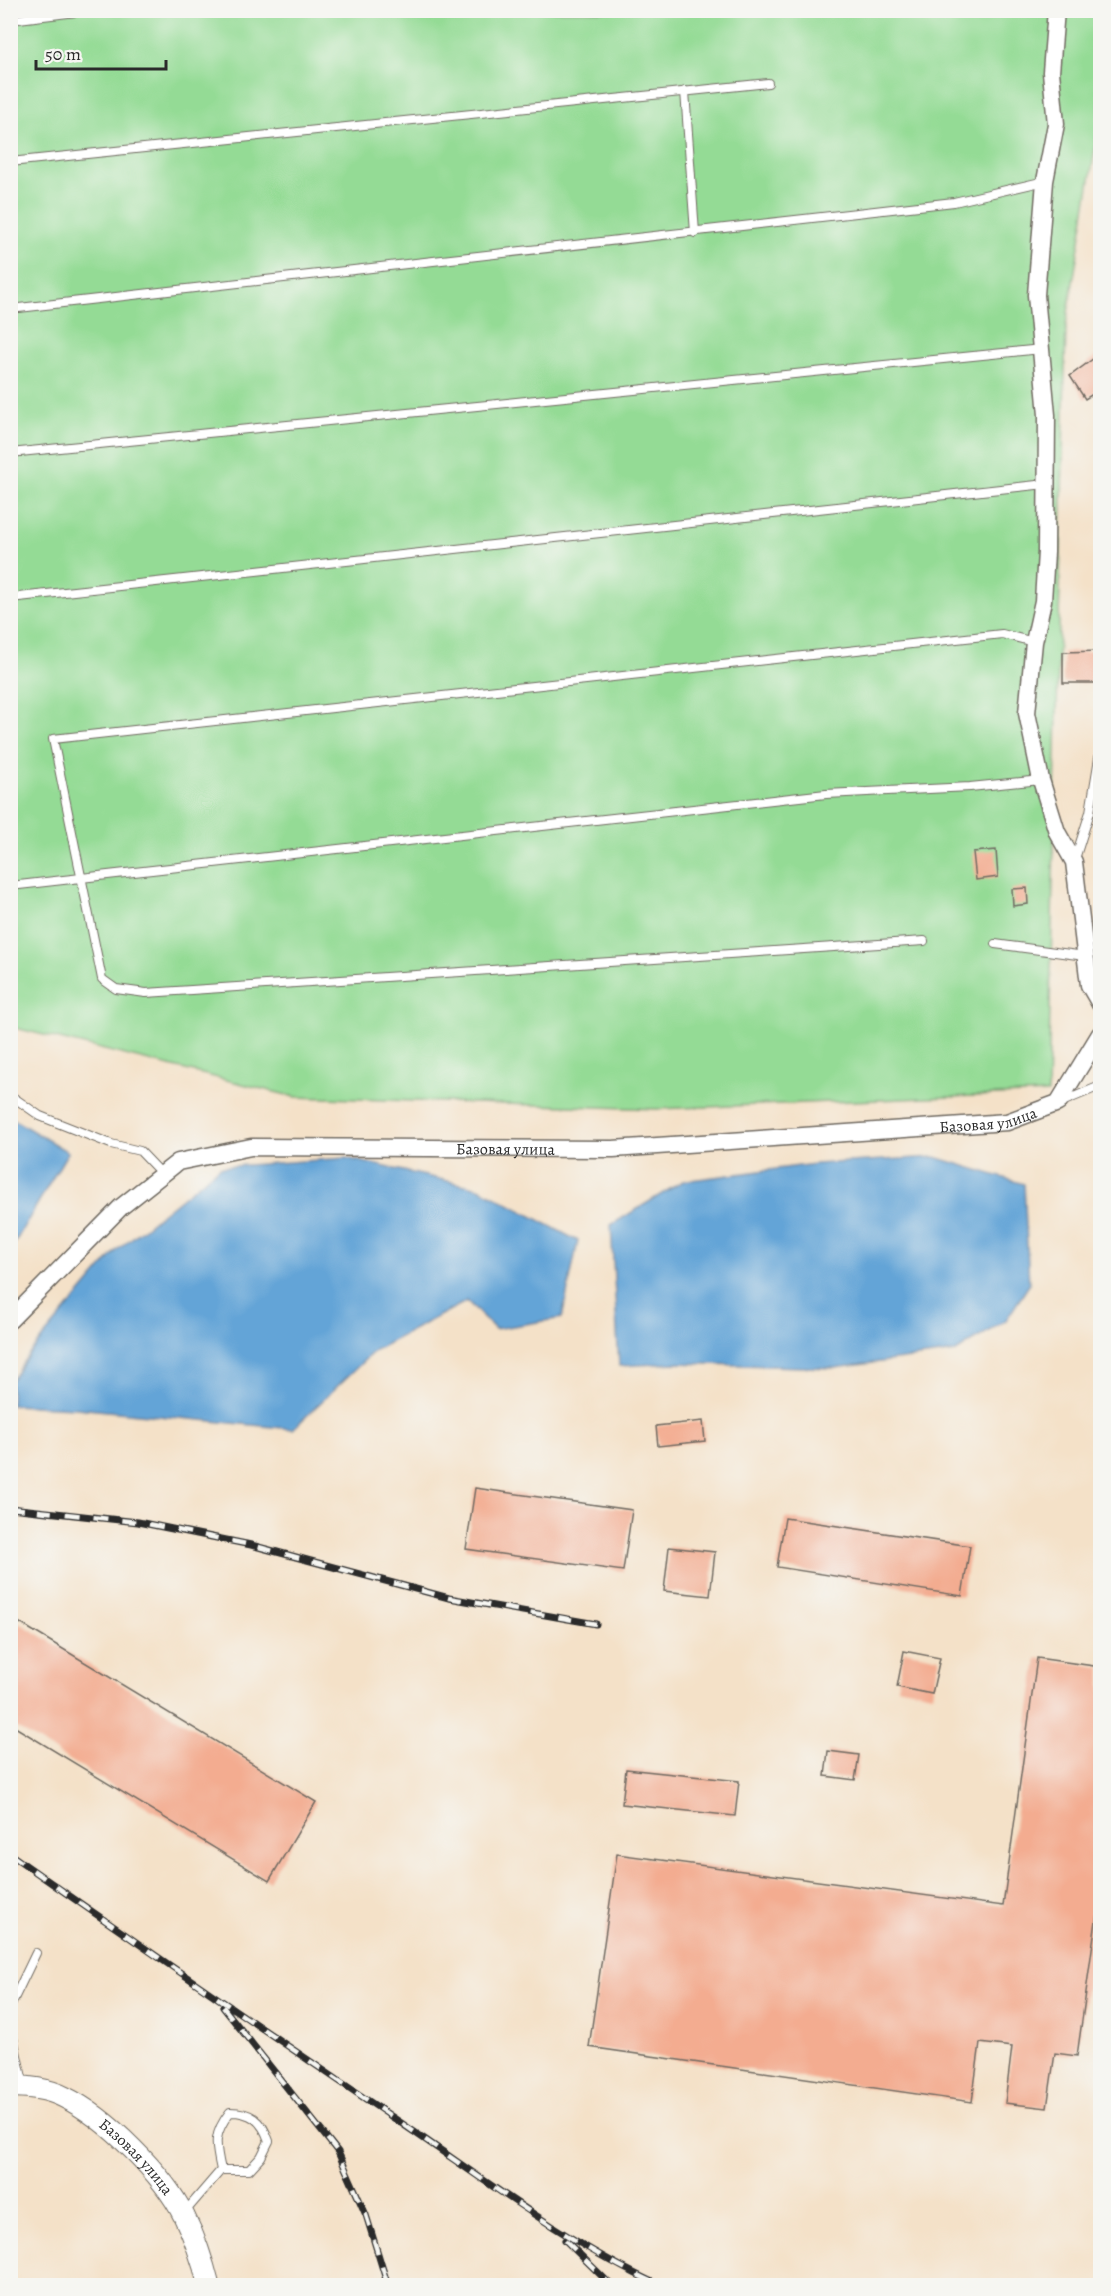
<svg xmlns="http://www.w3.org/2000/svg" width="1111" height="2296" viewBox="0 0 1111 2296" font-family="Alegreya,serif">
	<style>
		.green { fill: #94db95; stroke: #608360; stroke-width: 1.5 }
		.water { fill: #64a4d7; stroke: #486881; stroke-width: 1.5 }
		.building { fill: #f3ac90 }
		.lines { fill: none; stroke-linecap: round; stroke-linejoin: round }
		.service-casing { stroke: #716b62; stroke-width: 10 }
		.minor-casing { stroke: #716b62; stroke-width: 19 }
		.tertiary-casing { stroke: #716b62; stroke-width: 23 }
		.service { stroke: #fff; stroke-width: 8 }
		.minor { stroke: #fff; stroke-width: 16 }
		.tertiary { stroke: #fff; stroke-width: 21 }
		.rail-casing { stroke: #2b2b2b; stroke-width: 7 }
		.rail { stroke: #f6f6f2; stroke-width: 4.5; stroke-dasharray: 14; stroke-linecap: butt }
		.labels { text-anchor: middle; stroke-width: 5; stroke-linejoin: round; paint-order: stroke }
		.street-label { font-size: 16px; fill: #2b2b2b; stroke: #f6f6f2 }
	</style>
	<rect width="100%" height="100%" fill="#f6f6f2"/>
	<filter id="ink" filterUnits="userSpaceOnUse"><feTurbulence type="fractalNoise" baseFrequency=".0167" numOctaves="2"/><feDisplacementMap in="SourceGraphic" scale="12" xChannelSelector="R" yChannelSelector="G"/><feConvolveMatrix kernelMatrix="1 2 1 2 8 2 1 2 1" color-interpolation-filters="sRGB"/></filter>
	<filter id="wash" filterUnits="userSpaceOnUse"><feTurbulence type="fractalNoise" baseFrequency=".008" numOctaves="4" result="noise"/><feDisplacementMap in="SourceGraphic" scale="24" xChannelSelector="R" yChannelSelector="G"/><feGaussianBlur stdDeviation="1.35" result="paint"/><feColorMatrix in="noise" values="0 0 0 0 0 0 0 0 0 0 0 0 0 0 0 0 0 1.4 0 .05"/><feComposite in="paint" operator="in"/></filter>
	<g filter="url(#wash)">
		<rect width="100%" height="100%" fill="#f4e1c8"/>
		<path class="green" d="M11 11H1100V119L1066 325 1048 1093 657 1109 295 1097 11 1027Z"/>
		<path class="water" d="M11 1118 68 1152 11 1249Z
			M935 1157 1024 1184 1029 1285 1006 1320 956 1352 835 1368 676 1363 619 1366 611 1225 683 1181 815 1164Z
			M346 1158 479 1188 578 1241 562 1318 495 1329 467 1301 375 1350 293 1429 76 1408 11 1405V1381L29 1354 117 1250 220 1167Z"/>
		<g id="blocks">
			<path class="building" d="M1101 353V389L1085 399 1070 376Z
				M1101 651V683H1063V652Z
				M996 850 998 877 976 880 973 852Z
				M1027 888 1028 904 1013 906 1012 889Z
				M703 1421 705 1441 658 1446 656 1426Z
				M475 1488 632 1510 623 1571 466 1549Z
				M785 1518 970 1546 962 1596 777 1567Z
				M669 1547 715 1552 710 1596 664 1591Z
				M10 1617 316 1802 269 1881 10 1724Z
				M904 1651 940 1658 932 1694 897 1687Z
				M1037 1658 1101 1667V1885L1077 2056 1055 2053 1047 2108 1005 2103 1012 2047 980 2043 972 2102 589 2047 617 1854 1003 1906Z
				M828 1751 859 1755 855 1780 825 1776Z
				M626 1769 739 1781 735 1816 622 1804Z"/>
		</g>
	</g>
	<g filter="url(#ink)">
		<use href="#blocks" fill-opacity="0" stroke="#716b62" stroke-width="1.5"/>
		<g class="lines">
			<g class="service-casing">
				<path id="service" d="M10 20 93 10
					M685 91 695 233
					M10 162 768 83
					M10 309 954 202 1045 181
					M10 453 1042 349
					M10 598 1046 484
					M1074 862 1090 812 1100 752
					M10 886 826 794 970 787 1041 780
					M924 941 146 993 116 989 102 979 53 739 1002 634 1034 642
					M995 944 1085 956
					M10 1095 40 1116 111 1144 140 1151 162 1174
					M1062 1102 1100 1086
					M10 2007 36 1953
					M10 2025 24 2086
					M184 2213 221 2170H249L261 2157 269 2141C262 2120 251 2112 230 2112 213 2134 215 2144 221 2170"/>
			</g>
			<g class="minor-casing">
				<g id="minor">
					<path d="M1056 10 1051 72 1056 124 1045 181 1036 295 1047 415 1046 552 1043 601 1034 642 1027 713 1041 780 1057 832 1074 862 1089 985 1100 1004"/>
					<path id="s1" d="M10 1320 121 1207 178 1162 251 1147 613 1149 1007 1122 1058 1103 1100 1034"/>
				</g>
			</g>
			<g class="tertiary-casing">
				<g id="tertiary">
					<path id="s2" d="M10 2087C27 2086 49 2089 64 2097 106 2117 164 2175 184 2216 195 2238 203 2262 209 2286"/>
				</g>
			</g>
			<use href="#service" class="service"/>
			<use href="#minor" class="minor"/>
			<use href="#tertiary" class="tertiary"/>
			<g class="rail-casing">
				<path id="rail" d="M10 1508 138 1522 251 1545 449 1598 596 1624
					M10 1854C142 1947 274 2037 407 2127 489 2183 570 2245 661 2286
					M223 2007 338 2152 366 2215 388 2286
					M565 2240 612 2286"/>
			</g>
			<use href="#rail" class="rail"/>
		</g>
	</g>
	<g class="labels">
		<g class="street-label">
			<text dy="6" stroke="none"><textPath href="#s1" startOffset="1044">Базовая улица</textPath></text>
			<text dy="6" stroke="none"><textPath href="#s1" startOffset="560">Базовая улица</textPath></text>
			<text dy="6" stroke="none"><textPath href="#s2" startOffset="150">Базовая улица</textPath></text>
		</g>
	</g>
	<rect width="1111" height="2296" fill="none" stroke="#f6f6f2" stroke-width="36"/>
	<path d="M36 60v9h130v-9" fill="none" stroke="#2b2b2b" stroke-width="3"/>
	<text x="45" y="60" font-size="18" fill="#2b2b2b" stroke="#f6f6f2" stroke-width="4.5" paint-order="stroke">50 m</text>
</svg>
